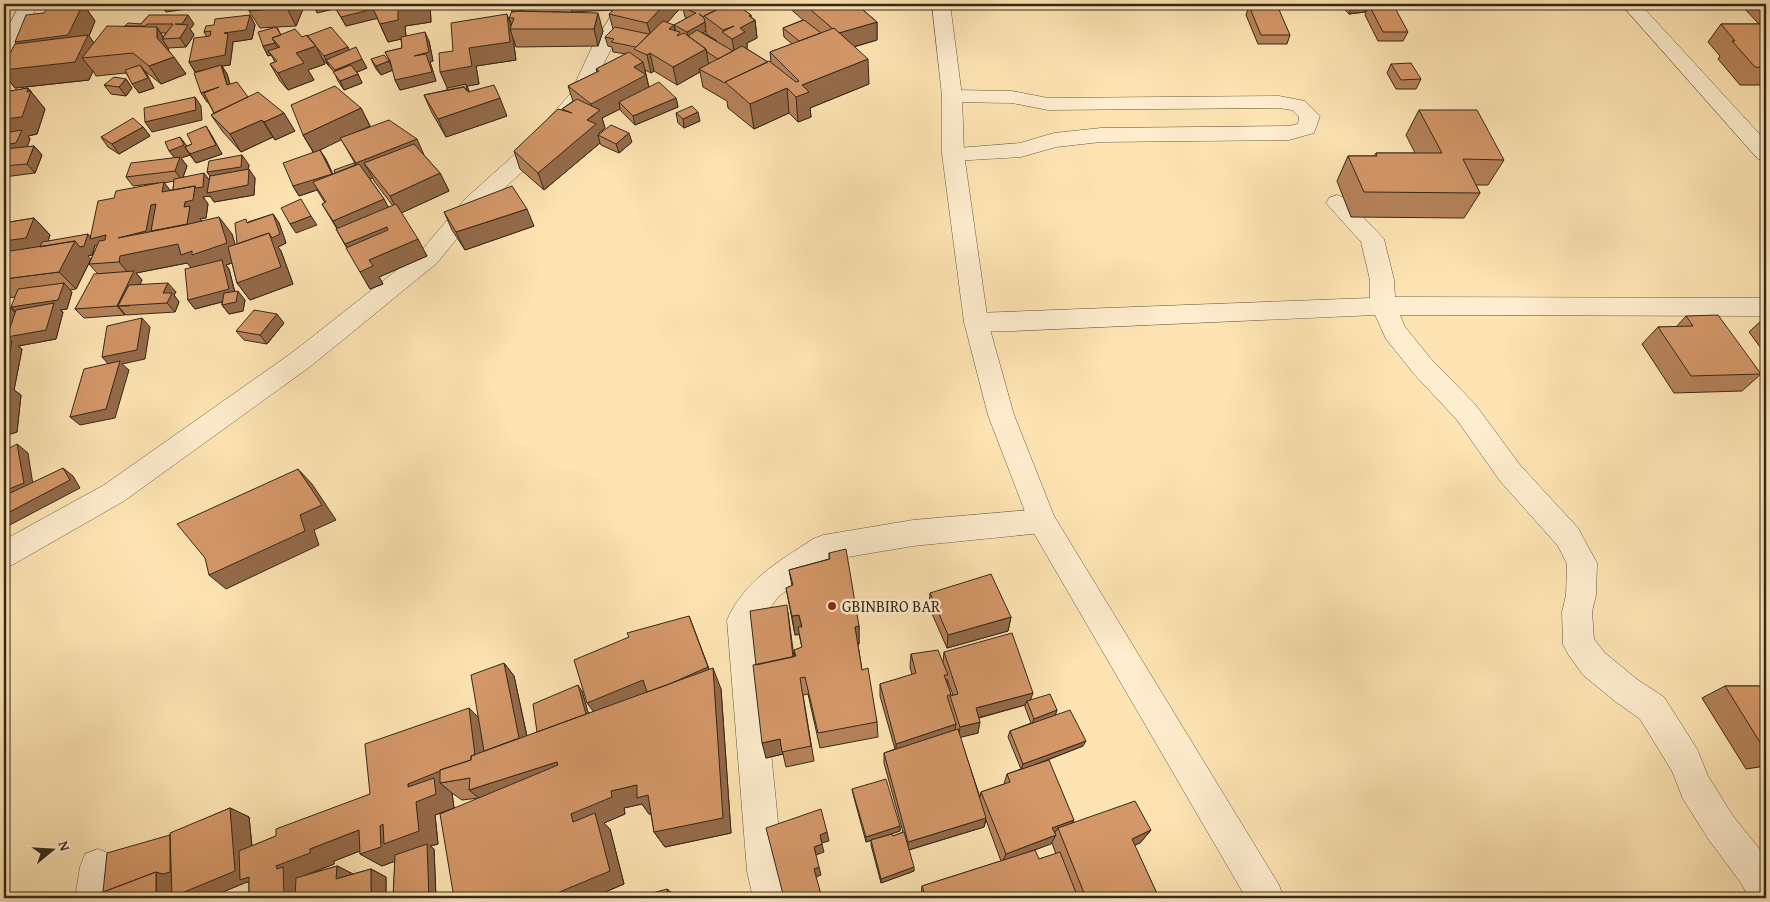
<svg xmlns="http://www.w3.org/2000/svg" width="1770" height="902" viewBox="0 0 1770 902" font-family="'Gentium Book Plus',serif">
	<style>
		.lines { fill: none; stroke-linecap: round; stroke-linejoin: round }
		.minor-casing { stroke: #665741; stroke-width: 1 }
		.tertiary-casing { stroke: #665741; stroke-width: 1 }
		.minor { fill: #feedce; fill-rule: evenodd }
		.tertiary { fill: #feedce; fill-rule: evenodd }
		.wall { fill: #b68259; stroke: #34281b; fill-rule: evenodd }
		.shaded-wall { fill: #946a49; stroke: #34281b }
		.building { fill: #d49768; stroke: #34281b }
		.poi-dot { fill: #8f2418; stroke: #feedce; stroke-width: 2 }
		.labels { text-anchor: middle; stroke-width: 5; stroke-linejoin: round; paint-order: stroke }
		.poi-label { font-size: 16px; fill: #34281b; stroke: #feedce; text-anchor: start }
	</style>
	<rect width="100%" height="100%" fill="#fee4b3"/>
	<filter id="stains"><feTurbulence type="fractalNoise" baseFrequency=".004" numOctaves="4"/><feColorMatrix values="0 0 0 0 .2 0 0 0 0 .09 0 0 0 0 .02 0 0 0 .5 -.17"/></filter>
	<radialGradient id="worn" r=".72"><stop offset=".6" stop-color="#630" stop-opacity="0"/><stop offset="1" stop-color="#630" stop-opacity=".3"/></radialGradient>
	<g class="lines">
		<g class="minor-casing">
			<path id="minor" d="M20 4H38L14 53 11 57 4 59V35Z
				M618 4H636L613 45 586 100 541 155 481 209 437 263 311 366 124 501 14 564 4 568V540L104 485 293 352 421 251 465 199 525 145 570 94 593 45Z
				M1621 4H1640L1766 141V161L1758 159Z
				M952 90 1012 91 1048 98 1279 96 1305 101 1320 116 1314 133 1289 140 1101 142 1056 147 1021 157 953 161 945 159 942 154 945 149 1020 143 1054 133 1101 128 1289 126 1298 124 1299 117 1292 110 1279 108 1048 110 1012 103 952 102 945 100 942 96 945 92Z
				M1337 195 1345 198 1384 239 1394 280 1395 297 1766 298V316L1400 315 1405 327 1432 360 1475 404 1520 465 1578 528 1597 563 1596 595 1592 612 1594 639 1605 653 1638 680 1664 697 1697 749 1708 776 1733 816 1766 857V898H1749L1741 883 1709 840 1683 799 1672 771 1640 719 1616 702 1583 675 1568 654 1563 644 1562 612 1566 595 1567 564 1558 546 1500 481 1457 420 1414 374 1386 339 1375 315 1013 331H976L967 329 964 322 967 315 976 313 1370 298V280L1361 242 1326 203 1329 198Z
				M1042 509 1052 512 1056 521 1052 530 1042 533 913 546 830 560 779 596 758 624 783 871 789 898H753L747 871 727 620C745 580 778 562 813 539L823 535 913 520Z
				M98 849 111 854 116 867 111 898H75L80 867 85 854Z"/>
		</g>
		<g class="tertiary-casing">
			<path id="tertiary" d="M932 4H950L962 96 964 154 988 322 1014 415 1054 516 1279 885 1284 898H1246L1032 530 988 415 964 322 942 154V96Z"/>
		</g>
		<use href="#minor" class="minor"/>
		<use href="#tertiary" class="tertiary"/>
	</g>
	<path class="wall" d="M83 4 95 21 89 36 94 43 125 26 141 24 149 15 194 24 190 29 194 35 186 47 168 48 169 51 186 74 161 84 145 71H144L154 88 139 93 126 73 96 76 93 71 89 80 15 88 4 74V64L16 43 15 42 44 13ZM161 33H166L163 37Z
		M251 4H300L303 9 296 26 277 27 281 35 302 37H308L349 50 367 68 357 72 362 83 344 90 338 81 334 72 321 57 325 64 308 70 314 80 288 90 280 81 270 64 275 62 271 55 268 56 263 46 276 27 260 28 249 11 252 5Z
		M333 4H430L431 22 405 26 406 36 429 41 433 61 430 62 436 81 400 90 395 80 393 70 381 75 376 69 371 59 389 61 392 68 391 63 385 52 402 48 401 39 388 42 377 18 346 26Z
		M570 4H616V8L620 4H681V7L667 23 676 31 674 25 687 18 685 17 683 8 688 4H749L742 9 751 15V17L755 20 757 38 747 43V49L768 62H771L770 52 792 44 784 37 783 28 803 20 786 5V4H856L877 22V40L854 47 869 84 810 108 811 117 798 122 789 113 754 129 728 108 727 101 703 87 700 72 677 85 654 71 651 73 645 70 649 87 676 98 678 107 635 125 621 111 620 109 602 118 605 128 599 133V135L632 142 619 153 601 145 600 143 544 190 520 169 514 151 562 110V109L573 101 568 86 597 72 596 69 626 54 613 52 612 47 608 46 605 37 613 29 609 14 614 10 572 12 603 31 598 46 516 47 513 38 516 60 476 66 479 84 467 86 469 91 507 116 446 137 432 113 424 95 447 90 453 51 511 27 512 25 509 18 521 5 523 11 572 12ZM706 31V34L717 41 703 33Z
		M1342 4H1368L1365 12 1349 14 1341 5Z
		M1743 4H1766V85H1740L1718 59 1720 56 1708 42 1721 24H1759L1742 6Z
		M1369 5 1408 32 1403 41H1378L1365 15Z
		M1249 6 1290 35 1287 44H1258L1246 15Z
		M250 15 255 25 252 39 232 42 233 43 230 65 222 66 227 74 230 84 295 131 275 140 273 137 241 152 223 132 211 115 214 113 208 102H207L203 70 195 72 189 62 207 37 204 32 214 25Z
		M1391 64 1421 79 1416 89H1396L1387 73Z
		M126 79 132 88 126 96 111 94 104 85Z
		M28 88 45 109 37 134 28 136 30 139 27 147 34 146 42 155 35 173 4 177V92Z
		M361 108 370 126 360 130 424 155 440 173 449 191 401 213 427 256 379 277 383 284 370 289 336 229H337L322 204 325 203 317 190 299 196 293 186 313 152 303 135ZM341 139 356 165 333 174 326 159 320 150ZM373 178 374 181 393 206 388 207 384 199 370 179Z
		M1419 110 1504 160 1488 185H1476L1480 193 1464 218 1351 217 1337 181 1348 156H1374L1376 153H1415L1406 135Z
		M676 113 700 121 684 128 678 123Z
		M206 126 212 136 222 154 196 163 190 155 181 158 187 166 183 177 209 180 210 176 207 172 249 165 248 169 255 178 254 195 214 202 210 196 203 197 208 204 206 218 200 219 202 221 232 234 235 245 237 244 248 222 273 214 279 223 286 243 278 247 281 251 293 284 250 300 237 283 232 263 226 265 229 269 235 292 245 300 243 311 229 314 222 305V302L195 309 188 300 191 267 187 263 136 273 142 280 140 284 176 292 174 295 179 302 175 312 126 315 125 314V315L84 318 75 309 98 274 89 264 97 246 95 245 92 255 88 256 91 259 76 289 70 290 72 292 67 309 60 310 63 312 56 339 18 346 22 349 14 390 21 395 17 432 4 436V223L34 218 50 235 48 241 90 237 114 198 158 183 133 186 126 177 175 158 187 146 192 144ZM174 181 173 190H170L164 183ZM6 296 8 298 15 297V312L4 302Z
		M143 127 150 136 119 154 108 147 101 137Z
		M444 212 534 226 465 250 452 230Z
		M1686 316 1761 374 1742 391 1674 393 1642 344 1658 327H1676Z
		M1766 316V355L1749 332Z
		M284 323 267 344 244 340 236 331Z
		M829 553 859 626V644L858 645 862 670 877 722 878 737 820 748 808 694 803 695 814 761 786 767 783 754 766 758 756 665 788 612 794 657H795L794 650 802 648 799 634 795 635 786 588 792 586 789 570 829 559Z
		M930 593 1011 617 1008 631 947 648 929 607Z
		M689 616 709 669 721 689 731 833 665 847 654 832 651 814H649L642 804 624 808 625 814 604 823 610 829 624 884 591 898H454L479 798 462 800 452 793 454 808 435 815 438 844 430 846 434 849 436 898H393L395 861 382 866 360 854V851L334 861V864L307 875 337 866 353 874 371 869 386 877V898H249V883L247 882 208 898H90L103 892 170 835 230 808 249 817 252 846 276 836 370 794 469 708 478 717 504 663 514 676 527 736 537 732 582 691 588 713 593 712Z
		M944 652 1031 700 1057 710 1055 715 1083 746 1040 763 1074 820 1072 822 1151 830 1140 843 1134 845 1159 898H921V896L922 886 1001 861 986 820 984 827 909 850 914 871 881 883 871 845V840L893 836 903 832 884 763V753L895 749 880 696V684L912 675 910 667 911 654 943 662ZM947 679 953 695H951L947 682ZM1025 705V707L1031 723 1010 731 1008 737 1021 769 1007 774 1004 784 981 792 980 797 960 737 978 733 979 718ZM1052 843 1056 854 1039 859 1032 851Z
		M1725 686H1766V766L1746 769 1702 698Z
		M852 789 900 826V831L866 842 853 794Z"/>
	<path class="shaded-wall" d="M83 4 95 21 89 36 101 53 82 58 93 71 89 80 15 88 4 74V70L29 59 15 42Z
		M160 4H215V5L166 12Z
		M289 4H300L303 9 296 26 287 8Z
		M313 4H333L334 9 317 13Z
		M373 4 379 18 346 26 341 17Z
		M424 4H430L431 22 405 26 406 38 388 42 380 24 398 9Z
		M452 4H462L453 6Z
		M665 4H681V7L652 40 647 23Z
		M721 4H749L723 22Z
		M1292 4H1303V5L1291 7Z
		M1360 4H1368L1365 12 1349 14 1353 5Z
		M598 13 603 31 598 46 594 29Z
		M507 14 512 29H510L513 38 516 60 476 66 479 84 467 86 470 93 448 90 440 72 469 48Z
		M188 15 194 24 190 29 194 35 186 47 180 38 185 29 182 24Z
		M250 15 255 25 252 39 232 42 233 43 230 65 222 66 227 74 233 94 227 85 222 66 195 72 189 62 224 33Z
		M751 15 752 22 755 20 757 38 747 43V49L735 56 732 39 724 33 723 30 734 26 740 28 749 16Z
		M705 22 706 31 689 41 687 32Z
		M877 22V40L839 51 838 33Z
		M674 25 677 43 669 29Z
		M157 27 164 39H162L168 48 169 56 157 38Z
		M425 32 429 41 433 61 430 62 436 81 400 90 395 80 418 65Z
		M275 43 281 52 268 51 271 55 268 56 263 46Z
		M316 46 325 64 308 70 314 80 288 90 278 73 296 53Z
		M348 47 353 57 326 60 329 66 324 56Z
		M706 49 709 67 699 69 700 72 677 85 673 67Z
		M650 53 654 71 651 73 647 55Z
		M174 57 186 74 161 84 149 66Z
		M362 59 367 68 340 79 335 70Z
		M868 59 869 84 810 108 811 117 798 122 796 97 802 85Z
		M389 61 393 70 381 75 376 66Z
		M643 62 650 93 619 102 620 109 602 118 605 128 599 133V136L598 135 600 143 544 190 538 173 587 120 594 115 591 104 634 67Z
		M140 65 147 74 154 88 139 93 132 84Z
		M358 74 362 83 344 90 340 81Z
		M126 79 132 88 126 96 119 87Z
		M219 87 225 96 207 102 201 93Z
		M28 88 45 109 37 134 28 136 30 139 25 153 4 156V119L27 92Z
		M787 88 789 113 754 129 750 104Z
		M195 97 201 106 202 120 152 132 145 122Z
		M500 98 507 116 446 137 438 119Z
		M676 98 678 107 635 125 633 116Z
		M361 108 370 126 314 153 303 135Z
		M698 112 700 121 684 128 683 119Z
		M284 113 295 131 275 140 264 122Z
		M262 120 273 137 241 152 230 134Z
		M206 126 212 136 222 154 196 163 185 147 190 155 181 158 187 166 182 180 175 171 176 160 169 151 180 137 187 146 190 153Z
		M143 127 150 136 119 154 112 144Z
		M629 133 632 142 619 153 616 144Z
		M417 139 425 157 364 163 373 178 366 181 356 163Z
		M34 146 42 155 35 173 27 164Z
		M320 150 337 183 299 196 293 186Z
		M242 155 249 165 247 176 214 182 207 172Z
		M249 169 255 178 254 195 214 202 210 196 203 197 208 204 206 218 200 219 203 223 219 217 232 234 240 260 226 265 229 269 236 298 195 309 188 300 195 272 187 263 136 273 142 280 129 306H118L125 314V315L117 306 131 276 119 262 118 238 151 205 156 204 184 207 185 202 204 173 211 182Z
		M440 173 449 191 399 214 390 196Z
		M164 182 177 200 162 192Z
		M384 199 393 217 343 238 333 221Z
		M527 209 534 226 465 250 456 232Z
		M273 214 279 223 286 243 278 247 281 251 293 284 250 300 237 283 269 233Z
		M311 216 317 225 296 233 290 224Z
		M34 218 50 235 44 254 75 241 88 234 91 238 106 235 105 256 95 245 92 255 88 256 91 259 76 289 59 272 4 279V241Z
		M387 227 397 245 356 262 345 244Z
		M418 239 427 256 379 277 383 284 370 289 360 272 369 260Z
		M64 283 72 292 67 309 60 310 63 312 56 339 18 346 22 349 14 390 21 395 17 432 4 436V294L6 296 4 302 21 318 11 307Z
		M168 283 176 292 174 295 179 302 175 312 167 303 163 293Z
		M238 291 245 300 243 311 229 314 222 305Z
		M277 314 284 323 267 344 260 335Z
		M142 318 150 327 145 359 122 364 129 370 115 418 80 425 70 417 110 366 102 357Z
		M17 444 28 453 34 491 4 503V491Z
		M63 468 73 476 80 488 4 528V515Z
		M298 469 312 484 336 520 314 530 319 545 226 589 209 575 300 515Z
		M799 615 803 634 795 635 792 616Z
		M689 616 713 680 596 715 587 703Z
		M1011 617 1008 631 947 648 948 635Z
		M859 626V644L857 645 855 627Z
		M504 663 514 676 531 756 470 778 440 783 452 793 454 808 435 815 438 844 430 846 434 849 436 898H429L401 859 382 866 360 854 380 843 334 861V864L303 876 309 898H271L277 869 276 866 310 849 359 830 380 826 408 787V784L469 708 485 724Z
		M713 668 721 689 731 833 665 847 654 832Z
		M578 685 582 691 594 733 544 750Z
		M1033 693 1029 704 1027 701 1025 705 973 719 976 708Z
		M1057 710 1055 716 1032 724 1034 719Z
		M980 722 978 733 958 738 960 727Z
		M956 724 954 735 896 754V744Z
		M780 739 783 754 766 758 762 743Z
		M1086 741 1083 746 1021 770 1023 764Z
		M557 762 573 779 490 807 469 790Z
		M637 785 648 795 660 812 649 814 642 804 624 808 625 814 604 823 610 829 624 884 591 898H545L573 822 571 814 611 791Z
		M230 808 249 817 255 879 267 890 247 882 208 898H156V872L171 834Z
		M986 818 984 827 908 850V842Z
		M1074 820 1068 829 1058 828 1054 834 1052 828Z
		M900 826V831L866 842V837Z
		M1151 830 1140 843 1121 851 1132 839Z
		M827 832 829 841 822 843 820 835Z
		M1056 835 1051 844 1002 862 1006 854Z
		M822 844 824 852 816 855 814 847Z
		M337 866 353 874 336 879Z
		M819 867 821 875 816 877 814 869Z
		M914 867V871L881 883V879Z
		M371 869 386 877V898H371Z
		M4 877 6 878 9 898H4Z
		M667 889 671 892 672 898H669Z"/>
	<path class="building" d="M51 4H83L68 35 15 42 26 15 44 13Z
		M252 4H289L287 8 249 11Z
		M333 4H371L373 9 341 17Z
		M371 4H424V5L398 9V20L380 24Z
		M620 4H665L647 23 609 14Z
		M690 4H699L716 10 704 16V17L699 14 704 18 705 22 687 32 674 25 696 13 683 8Z
		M729 4H736L751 15 749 16 755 20 740 28 745 32 732 39 722 32 734 26 723 30 704 16Z
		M804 4H856L877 22 839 33 834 28 833 29Z
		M521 5V11L512 12 511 6Z
		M1277 5 1290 35H1261L1249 6Z
		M1369 5 1394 6 1408 32H1383Z
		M512 11 598 13 594 29H510L514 18H509Z
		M507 14 510 42 469 48 472 66 440 72 439 53 453 51 451 23Z
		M149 15H188L182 24H175L188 25 180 38 162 39 173 24H147L145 26H125L128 23 141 24Z
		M250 15 246 30 224 33 228 34 225 55 189 62 194 38 210 36 211 31 204 32 206 26 214 25 215 19Z
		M804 20 821 33 799 41 783 28Z
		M663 21 674 25 669 29 680 32 677 36 684 33 706 49 673 67 650 53 647 55 634 49Z
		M1721 24H1766V68L1755 67 1732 41H1735Z
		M107 26 157 27V38L174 57 149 66 133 53 82 58Z
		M276 27 281 35 272 38 275 43 263 46 258 32Z
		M331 27 348 47 324 56 307 36Z
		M615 27 649 34 636 47 611 42 614 39 605 37Z
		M834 28 868 59 802 85 809 92 796 97 787 88 750 104 725 82 769 61 796 82 799 81 770 52Z
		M295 29 302 37 307 35 316 46 296 53 304 63 278 73 270 64 277 61 268 51 280 47 272 38Z
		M697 30 733 51 718 59 707 52 706 49 688 36Z
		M425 32 429 52 414 56 426 54 432 72 395 80 390 61 385 52 402 48 401 37Z
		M88 35 75 62 4 70V64L15 44Z
		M742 46 768 62 725 82V83L699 69Z
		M356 47 362 59 335 70 326 60Z
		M629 52 643 62 634 67 646 75 591 104 568 86 599 71 596 69Z
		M384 55 389 61 376 66 371 59Z
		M1411 63 1421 79 1401 80 1391 64Z
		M140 65 148 78 132 84 125 70Z
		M221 65 227 85 237 82 248 97 214 113 204 93 219 87 201 93 194 73Z
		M351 65 358 74 340 81 333 72Z
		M114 77 126 79 119 87 104 85Z
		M659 82 676 98 633 116 619 102Z
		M466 84 467 91 464 87 447 90V88Z
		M494 85 500 98 438 119 424 95 464 87 468 92Z
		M335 86 361 108 303 135 291 105Z
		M28 88 27 92 31 91 22 117 4 119V92Z
		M258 92 284 113 264 122 262 120 230 134 211 115Z
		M195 97 196 110 145 122 144 108Z
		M577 99 600 110 587 120 596 124 538 173 514 151 558 109 572 113 562 109Z
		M692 106 698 112 683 119 676 113Z
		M1419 110H1477L1504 160 1463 159 1480 193 1364 192 1348 156H1377L1376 153H1442Z
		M133 118 143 127 112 144 101 137Z
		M389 120 417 139 356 163 340 138Z
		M611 125 629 133 616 144 598 135Z
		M206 126 216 145 190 154 185 147 192 144 187 134Z
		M22 130 16 143 4 145V133Z
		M180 137 184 145 169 151 165 142Z
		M414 144 440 173 390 196 364 163Z
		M34 146 27 164 4 166V149Z
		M320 150 332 174 293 186 283 163Z
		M242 155 241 167 207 172 209 161Z
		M180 157 175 171 126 177 131 163Z
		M354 163 355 165 335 173 334 170Z
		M359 164 384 199 333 221 322 204 326 202 313 182Z
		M249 169 248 185 207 193 210 176Z
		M204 173 203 187 196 188 195 186 173 190 174 179Z
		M164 182 162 192 195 186 193 200 185 202 184 207 190 206 187 224 151 231 156 204 151 205 146 231 118 238 185 225 219 217 227 243 192 255V251L181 255 178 244 120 256 119 262 89 264 99 241 105 240 106 235 90 239 98 201 114 198 116 191Z
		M512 186 527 209 456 232 444 212Z
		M301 199 311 216 290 224 281 208Z
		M396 204 418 239 369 260 373 266 360 272 346 248 388 230 387 227 345 244 336 229Z
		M273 214 280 234 272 238 269 233 237 244 235 223 246 219 247 223Z
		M34 218 26 238 4 241V223Z
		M269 233 281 267 237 283 228 247Z
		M88 234 84 246 80 247 75 241 40 247 42 242Z
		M75 241 59 272 4 279V252Z
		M222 260 229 289 188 300 185 269Z
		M134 271 117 306 75 309 94 274Z
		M64 283 58 300 11 307 18 289Z
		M168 283 163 293H172L167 303 118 306 129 285Z
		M238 291 236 302 222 305 224 293Z
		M54 303 46 330 7 337 16 310Z
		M254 310 277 314 260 335 236 331Z
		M1718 315 1761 374 1691 376 1658 327 1693 326 1686 316Z
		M142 318 137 350 102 357 107 326Z
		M12 341 4 381V343Z
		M120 361 106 409 70 417 84 369Z
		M17 444 24 483 4 491V451Z
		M63 468 70 480 4 515V496Z
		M298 469 322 505 300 515 305 531 209 575 205 558 177 524Z
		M846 549 859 626 855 627 862 670 868 668 877 722 818 733 805 677 800 678 811 746 782 752 780 739 762 743 753 665 796 656 794 650 802 647 798 627H802L799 615 792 616 786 588 793 585 789 570 830 559 829 553Z
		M991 574 1011 617 948 635 930 593Z
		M787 605 793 657 756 665 750 611Z
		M689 616 708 667 667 685 647 692 643 680 587 703 574 660 629 637 627 633Z
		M1012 633 1033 693 976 708 980 722 960 727 950 696 958 694 944 652Z
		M938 650 948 675H944L951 694 947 696 956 724 896 744 880 684 916 673 911 654Z
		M504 663 519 738 484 751 471 675Z
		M713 668 723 818 654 832 648 795 637 798V785L611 791 612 797 571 814 573 822 595 813 610 871 545 898H454L440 814 558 765 557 762 469 790 470 778 440 783V770L471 760V756Z
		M578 685 586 714 537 732 533 704Z
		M1725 686H1766V752Z
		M1050 694 1057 710 1034 719 1027 701Z
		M469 708 475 755 471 756V760L440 770V771L408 784V787L434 778 436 794 416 802 419 831 384 844 383 824 380 826 381 847 360 854 359 830 310 849V853L276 866 277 869 283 867 284 893 271 898H249V877L240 880 239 851 276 836V829L370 794 365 744Z
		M1070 710 1086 741 1023 764 1010 731Z
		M958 729 986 818 908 842 884 753Z
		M1049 760 1074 820 1052 828 1056 835 1006 854 981 792 1010 782 1007 774Z
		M886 779 900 826 866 837 852 789Z
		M1135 801 1151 830 1132 839 1159 898H1086L1058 828Z
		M230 808 235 871 172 897 170 833Z
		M821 809 827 832 820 835 822 844 814 847 819 867 814 869 822 898H784L766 828Z
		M904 832 914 867 881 879 871 840 892 834 893 836Z
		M170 835V872L163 874 156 872 103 892 107 853Z
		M427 844 429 898H393L395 855Z
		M1035 850 1039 859 1060 852 1078 898H926L922 886Z
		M337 866 336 879 371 869V898H295L296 878Z
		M156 872V898H90V897Z
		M667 889 669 898H634Z
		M918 892 920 898H900Z"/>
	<circle class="poi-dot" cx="832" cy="606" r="5"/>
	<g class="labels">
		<g class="poi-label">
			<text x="842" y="612">GBINBIRO BAR</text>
		</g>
	</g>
	<rect width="1770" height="902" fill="none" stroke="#fee4b3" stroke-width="20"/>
	<rect x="5" y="5" width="1760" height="892" fill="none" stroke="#34281b" stroke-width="2.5"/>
	<rect x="10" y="10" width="1750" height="882" fill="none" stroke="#34281b"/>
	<g transform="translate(52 850) rotate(72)" stroke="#feedce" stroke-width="4" paint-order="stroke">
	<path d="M0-4L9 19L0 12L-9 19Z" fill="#34281b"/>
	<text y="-8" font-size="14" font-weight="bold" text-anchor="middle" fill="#34281b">N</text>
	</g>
	<rect width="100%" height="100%" filter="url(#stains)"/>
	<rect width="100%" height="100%" fill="url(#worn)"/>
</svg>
